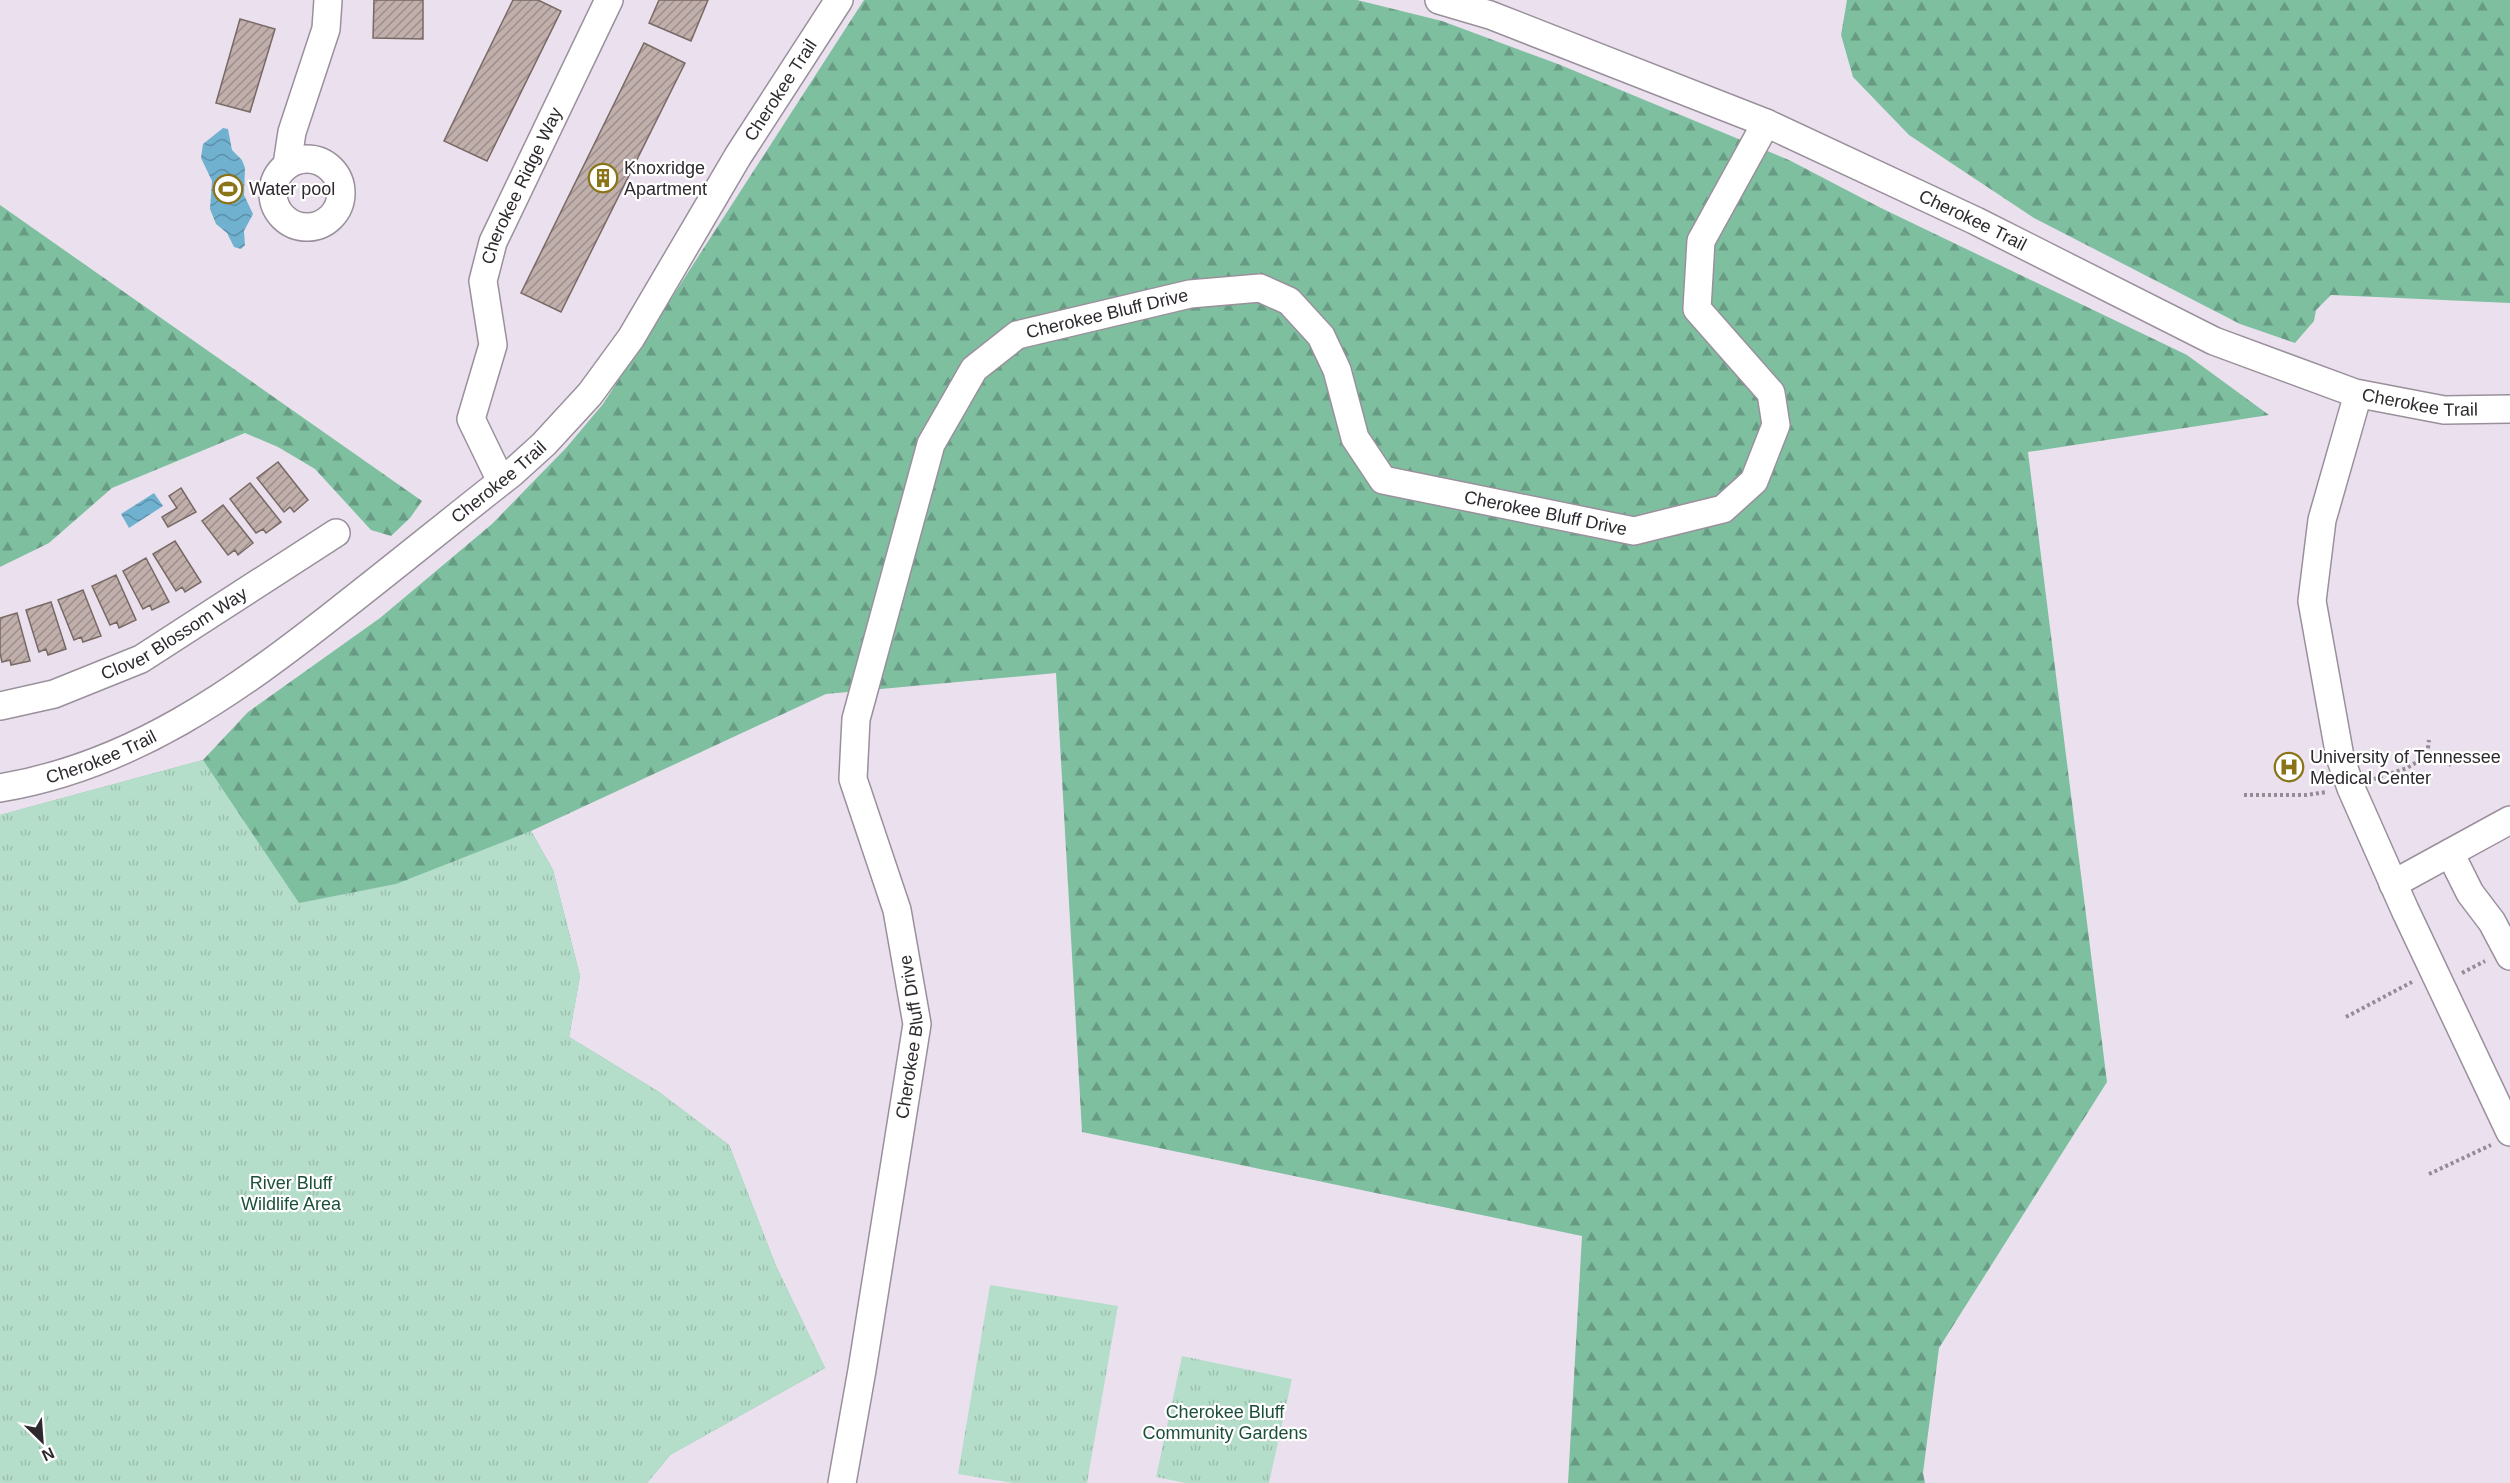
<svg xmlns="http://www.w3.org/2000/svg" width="2510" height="1483" viewBox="0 0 2510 1483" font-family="Helvetica,sans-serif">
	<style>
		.forest { fill: url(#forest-firs) }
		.park { fill: url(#park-tufts) }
		.water { fill: url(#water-waves) }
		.building { fill: url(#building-hatch); stroke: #786965; stroke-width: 1.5 }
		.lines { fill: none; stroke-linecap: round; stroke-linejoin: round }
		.minor-casing { stroke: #9a909c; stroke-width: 30 }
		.path { stroke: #938c95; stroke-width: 4; stroke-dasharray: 3 3; stroke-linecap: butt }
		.minor { stroke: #fff; stroke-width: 27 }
		.labels { text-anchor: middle; stroke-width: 4.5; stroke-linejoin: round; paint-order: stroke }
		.street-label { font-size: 18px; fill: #2d292e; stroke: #fff }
		.poi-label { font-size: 18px; fill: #2d292e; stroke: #fff; text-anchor: start }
		.park-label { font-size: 18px; fill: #1b4f3a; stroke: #fff }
	</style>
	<defs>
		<pattern id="forest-firs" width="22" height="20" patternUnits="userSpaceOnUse" patternTransform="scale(1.5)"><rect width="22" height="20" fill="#7ebfa0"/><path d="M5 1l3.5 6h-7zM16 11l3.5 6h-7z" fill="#689b83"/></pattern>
		<pattern id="park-tufts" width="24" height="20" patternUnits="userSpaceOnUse" patternTransform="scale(1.5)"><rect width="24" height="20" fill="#b5deca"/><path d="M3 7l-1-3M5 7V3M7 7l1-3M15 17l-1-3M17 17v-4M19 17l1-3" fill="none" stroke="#9cbeae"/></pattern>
		<pattern id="water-waves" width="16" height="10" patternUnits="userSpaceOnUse" patternTransform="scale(1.5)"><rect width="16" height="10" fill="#70b1d0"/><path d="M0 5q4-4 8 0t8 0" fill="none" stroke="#5c90a9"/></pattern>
		<pattern id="building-hatch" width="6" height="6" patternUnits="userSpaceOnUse" patternTransform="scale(1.5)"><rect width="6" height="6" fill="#c0afab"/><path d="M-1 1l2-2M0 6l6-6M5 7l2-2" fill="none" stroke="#9c8e8c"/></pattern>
	</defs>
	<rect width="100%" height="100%" fill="#ebe1ee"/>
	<path class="forest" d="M864 0H1357L1442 21 1558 64 1789 160 1881 208 2187 355 2269 415 2028 452 2107 1082 1939 1348 1923 1473 1925 1483H1568L1582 1236 1082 1132 1056 673 826 694 531 831 553 870 580 976 569 1037 659 1092 729 1145 776 1266 825 1368 670 1455 647 1483H0V815L203 760 248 712 380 618 492 524 566 448 603 404Z
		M1847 0H2510V303L2331 295 2316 310 2314 321 2295 343 2240 324 2034 218 1909 135 1853 77 1841 35Z
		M0 205 422 501 410 518 391 536 371 530 315 469 278 447 245 433 112 488 49 543 0 567Z"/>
	<path class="park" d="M203 760 299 903 396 884 531 831 553 870 580 976 569 1037 659 1092 729 1145 776 1266 825 1368 670 1455 647 1483H0V815Z
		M990 1285 1118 1306 1087 1483H1013L958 1474Z
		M1182 1356 1292 1379 1269 1483H1186L1156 1477Z"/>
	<path class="water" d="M223 128 228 129 232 150 242 160 245 168 244 195 253 214 244 231 245 245 241 249 234 247 227 233 216 224 210 209 212 181 201 158 203 144Z
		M154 493 163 506 129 528 121 514Z"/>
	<path class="building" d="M374 0H423V39L373 38Z
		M513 0H538L561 11 487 161 444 141Z
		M659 0H708L691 41 649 23Z
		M240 19 275 29 250 112 216 103Z
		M644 43 685 63 561 312 521 293Z
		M278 462 308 500 294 512 290 507 284 512 257 478Z
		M250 483 281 522 266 533 263 529 256 533 230 499Z
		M181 488 196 512 168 527 162 517 177 508 169 496Z
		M223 505 253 543 238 555 235 550 228 555 202 521Z
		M175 541 201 582 185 592 182 587 176 591 153 554Z
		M146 558 169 602 152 610 150 605 143 609 123 571Z
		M116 575 136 620 119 628 117 622 110 625 92 586Z
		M83 590 101 636 83 642 81 637 74 640 58 600Z
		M51 602 66 649 48 655 46 649 39 652 26 610Z
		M17 613 30 661 11 665 10 660 2 662 0 653V618Z"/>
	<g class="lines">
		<g class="minor-casing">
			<g id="minor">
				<path id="s1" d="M1439 0 1490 15 1766 123 1976 221 2214 341 2355 393 2444 410 2510 409"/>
				<circle cx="307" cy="193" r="34"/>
				<path d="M287 165 292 132 326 29 328 0"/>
				<path d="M2358 394 2322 520 2312 601 2340 757 2351 788 2405 910 2510 1132"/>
				<path id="s2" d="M501 481 471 419 493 345 483 281 493 242 609 0"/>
				<path id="s3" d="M0 706 54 694 141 659 336 533"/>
				<path id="s4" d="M0 788C132 766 235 692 338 611 396 566 453 519 512 473L544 444 590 394 631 338 738 156 839 0"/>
				<path d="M2450 853 2470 893 2492 922 2510 956"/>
				<path d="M2393 884 2510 820"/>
				<path id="s5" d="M842 1483 862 1370 917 1024 897 910 853 779 856 719 931 444 974 369 1017 335 1190 294 1260 288 1289 301 1321 336 1337 370 1355 438 1383 480 1634 531 1723 509 1754 481 1776 425 1771 393 1697 309 1701 241 1766 123"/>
			</g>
		</g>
		<path class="path" d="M2427 756 2451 765
			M2374 779 2407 768 2427 756 2429 740
			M2244 795H2306L2327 792
			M2462 973 2485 961
			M2346 1017 2412 982
			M2429 1174 2491 1145"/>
		<use href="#minor" class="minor"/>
	</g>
	<defs>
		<g id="building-ring" transform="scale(1.5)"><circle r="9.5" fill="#fff" stroke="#8a7417" stroke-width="1.5"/><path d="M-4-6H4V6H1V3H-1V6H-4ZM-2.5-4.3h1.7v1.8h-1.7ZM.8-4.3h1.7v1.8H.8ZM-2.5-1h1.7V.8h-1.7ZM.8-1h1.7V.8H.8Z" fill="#8a7417"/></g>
		<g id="stadium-ring" transform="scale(1.5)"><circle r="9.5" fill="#fff" stroke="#8a7417" stroke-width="1.5"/><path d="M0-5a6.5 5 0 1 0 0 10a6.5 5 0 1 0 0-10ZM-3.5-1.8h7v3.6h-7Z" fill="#8a7417"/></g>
		<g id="hospital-ring" transform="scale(1.5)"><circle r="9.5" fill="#fff" stroke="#8a7417" stroke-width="1.5"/><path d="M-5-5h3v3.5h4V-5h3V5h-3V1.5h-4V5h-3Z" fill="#8a7417"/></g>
	</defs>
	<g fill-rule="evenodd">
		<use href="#building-ring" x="603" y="178"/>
		<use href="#stadium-ring" x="228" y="189"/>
		<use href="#hospital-ring" x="2289" y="767"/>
	</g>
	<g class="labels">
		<g class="street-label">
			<text dy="6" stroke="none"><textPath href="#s4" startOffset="1078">Cherokee Trail</textPath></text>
			<text dy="6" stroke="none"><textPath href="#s2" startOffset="314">Cherokee Ridge Way</textPath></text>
			<text dy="6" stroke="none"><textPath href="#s1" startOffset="578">Cherokee Trail</textPath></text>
			<text dy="6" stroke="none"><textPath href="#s5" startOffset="1298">Cherokee Bluff Drive</textPath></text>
			<text dy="6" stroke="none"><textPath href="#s1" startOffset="1064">Cherokee Trail</textPath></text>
			<text dy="6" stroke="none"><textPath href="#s4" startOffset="592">Cherokee Trail</textPath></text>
			<text dy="6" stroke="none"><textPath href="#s5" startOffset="1857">Cherokee Bluff Drive</textPath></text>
			<text dy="6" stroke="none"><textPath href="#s3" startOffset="190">Clover Blossom Way</textPath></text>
			<text dy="6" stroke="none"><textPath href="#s4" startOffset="106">Cherokee Trail</textPath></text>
			<text dy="6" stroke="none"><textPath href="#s5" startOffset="452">Cherokee Bluff Drive</textPath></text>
		</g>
		<g class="poi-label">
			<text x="624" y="174">Knoxridge<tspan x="624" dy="21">Apartment</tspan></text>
			<text x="249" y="195">Water pool</text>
			<text x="2310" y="763">University of Tennessee<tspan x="2310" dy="21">Medical Center</tspan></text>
		</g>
		<g class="park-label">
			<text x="291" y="1189">River Bluff<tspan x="291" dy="21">Wildlife Area</tspan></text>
			<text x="1225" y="1418">Cherokee Bluff<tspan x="1225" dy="21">Community Gardens</tspan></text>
		</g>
	</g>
	<g transform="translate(42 1441) rotate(155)" stroke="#ffffff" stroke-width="4.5" paint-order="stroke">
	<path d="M0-4.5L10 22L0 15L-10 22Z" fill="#2d292e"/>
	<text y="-9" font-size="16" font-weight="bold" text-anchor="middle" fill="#2d292e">N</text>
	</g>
</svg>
